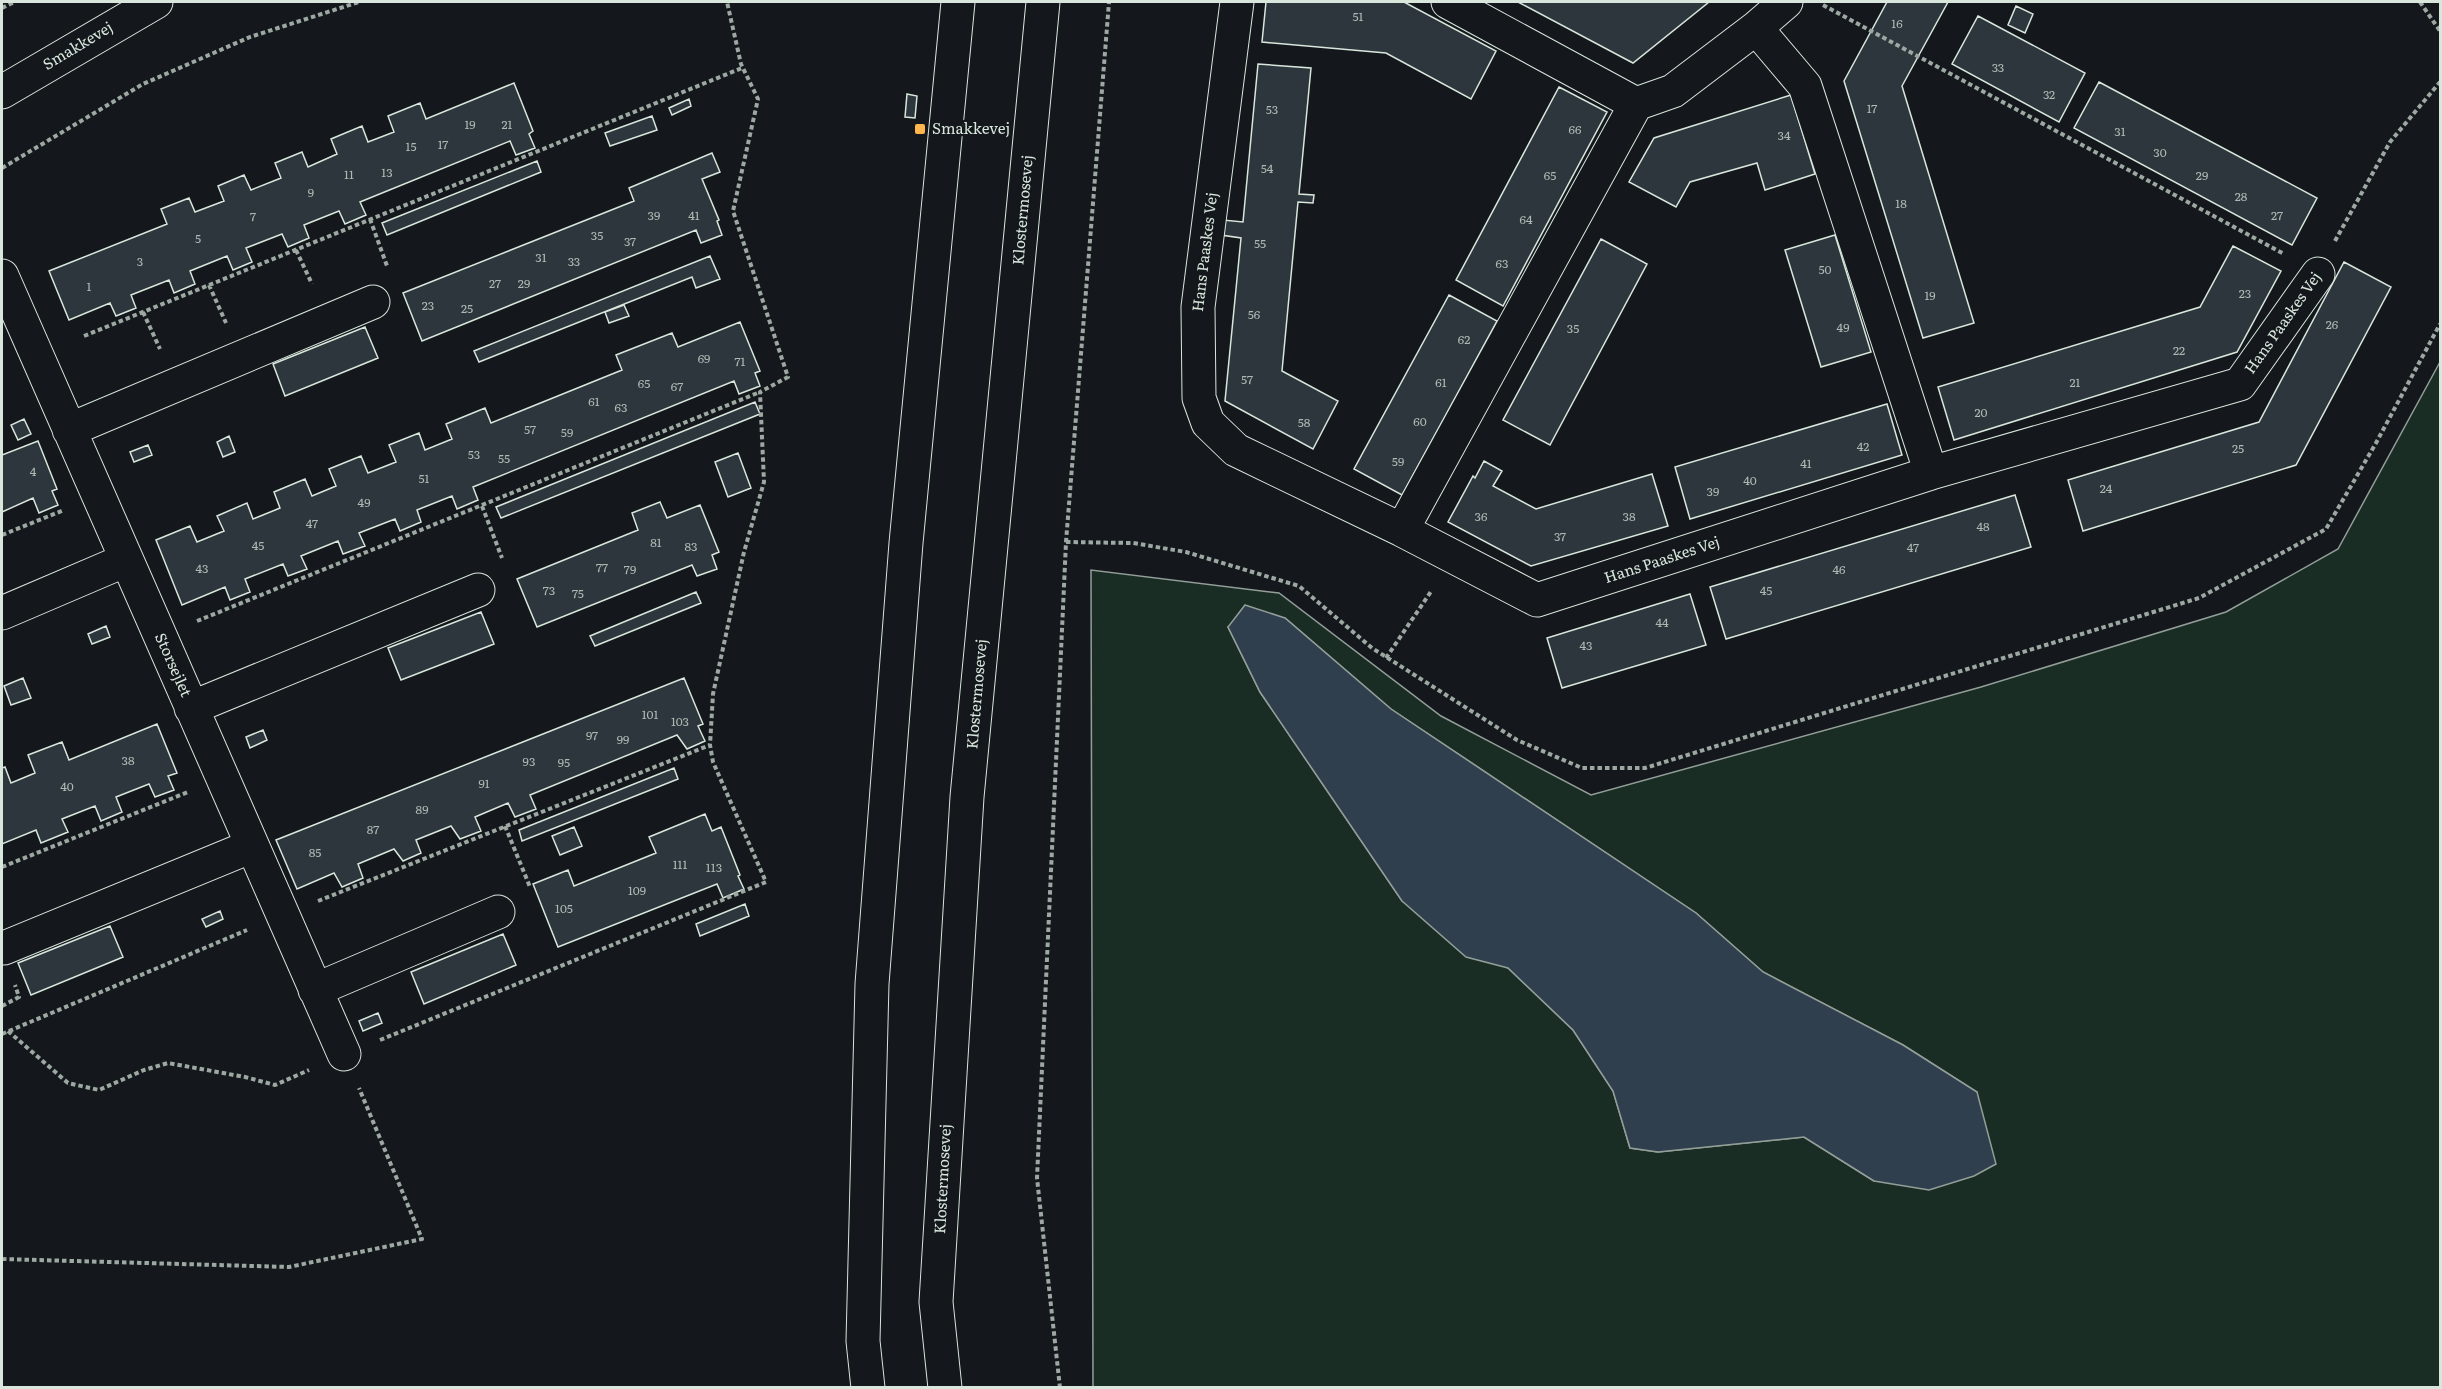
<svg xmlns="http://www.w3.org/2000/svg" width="2442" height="1389" viewBox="0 0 2442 1389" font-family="Literata,serif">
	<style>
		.green { fill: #1a2d24; stroke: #939e99; stroke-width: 1.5; fill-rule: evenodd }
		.water { fill: #2f3f4d; stroke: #939e99; stroke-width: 1.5 }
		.building { fill: #2c363c; stroke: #d8e6dc; stroke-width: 1.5 }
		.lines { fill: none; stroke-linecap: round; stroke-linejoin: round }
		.minor-casing { stroke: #d8e6dc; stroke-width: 35 }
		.major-casing { stroke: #d8e6dc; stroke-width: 35 }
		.path { stroke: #9da8a2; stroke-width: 4; stroke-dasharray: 4.5 3; stroke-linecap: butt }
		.minor { stroke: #14181c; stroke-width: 33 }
		.major { stroke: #14181c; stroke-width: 33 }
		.poi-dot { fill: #ffb74d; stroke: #14181c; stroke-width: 2 }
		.labels { text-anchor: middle; stroke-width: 4.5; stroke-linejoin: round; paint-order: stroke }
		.number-label { font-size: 12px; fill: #adbab4 }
		.street-label { font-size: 15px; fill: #d8e6dc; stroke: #14181c }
		.poi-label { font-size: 15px; fill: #d8e6dc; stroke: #14181c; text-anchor: start }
	</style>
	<rect width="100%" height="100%" fill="#14181c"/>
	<path class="green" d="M2440 362V1387H1093L1091 570 1279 593 1441 716 1591 795 1981 687 2226 612 2338 549ZM1285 618 1391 709 1696 913 1763 972 1903 1045 1977 1092 1874 1181 1804 1137 1658 1152 1630 1148 1613 1091 1573 1030 1508 968 1402 901 1260 692 1228 627Z"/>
	<path class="water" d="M1245 605 1285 618 1391 709 1696 913 1763 972 1903 1045 1977 1092 1996 1164 1974 1176 1929 1190 1874 1181 1804 1137 1658 1152 1630 1148 1613 1091 1573 1030 1508 968 1466 957 1402 901 1260 692 1228 627Z"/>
	<path class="building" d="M1266 2H1404L1496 51 1471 99 1386 53 1262 42Z
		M1518 2H1709L1633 63Z
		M1887 2H1948L1902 86 1974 323 1923 338 1844 81Z
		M2016 6 2033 14 2025 33 2008 25Z
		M1978 16 2085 73 2059 122 1952 64Z
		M1258 64 1311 68 1299 194 1314 195 1313 203 1298 202 1282 371 1338 401 1313 449 1225 401 1241 238 1221 235 1223 220 1243 222Z
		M2099 82 2317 198 2292 245 2074 128Z
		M514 83 533 131 529 134 535 148 516 155 510 141 360 202 366 215 345 224 339 211 304 225 309 238 288 247 282 234 246 248 252 262 233 270 227 256 190 271 195 284 174 293 169 280 131 295 136 308 116 316 110 303 69 320 49 271 167 224 161 209 189 198 195 212 224 201 218 186 244 175 251 190 281 178 275 163 302 152 308 167 337 154 331 139 362 126 368 142 394 132 388 116 420 103 426 119Z
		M1559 87 1607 112 1503 306 1456 280Z
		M907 94 917 96 915 118 905 117Z
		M1791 95 1815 174 1765 190 1757 163 1690 182 1676 207 1629 182 1654 138Z
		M689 99 691 106 672 115 669 108Z
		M652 116 657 130 610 146 605 133Z
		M712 153 720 172 702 179 719 220 717 221 722 235 701 243 696 230 422 341 403 293 634 201 629 188Z
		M537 161 541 172 387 235 382 223Z
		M1835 235 1871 352 1821 367 1785 250Z
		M1601 239 1647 264 1550 445 1503 420Z
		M2233 246 2281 271 2237 352 1954 440 1938 387 2200 307Z
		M710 256 720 279 696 288 692 277 479 362 474 351Z
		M2344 262 2391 287 2296 465 2083 531 2068 480 2259 422Z
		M1449 295 1497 321 1402 495 1354 469Z
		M624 305 629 316 609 323 605 312Z
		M740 322 760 371 755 373 760 386 739 394 734 381 473 487 478 500 457 509 452 496 417 510 421 522 400 531 395 519 359 533 365 546 343 554 338 541 301 556 307 569 288 576 283 564 245 579 250 592 230 600 225 587 182 605 156 540 190 526 197 542 224 531 217 516 247 503 253 519 280 508 274 492 305 479 312 496 336 486 329 469 361 456 368 473 396 462 389 445 419 433 425 450 452 439 446 424 485 408 491 423 622 370 616 355 672 333 678 347Z
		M365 327 378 358 285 396 273 364Z
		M755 402 760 414 501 518 496 507Z
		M1887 404 1902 455 1690 519 1675 467Z
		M24 419 31 434 18 440 11 425Z
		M229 436 235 452 223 457 217 442Z
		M38 441 57 489 52 491 58 505 39 513 33 498 2 512V455Z
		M148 445 152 455 134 462 130 452Z
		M738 453 751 488 728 497 715 462Z
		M1484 461 1502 471 1493 486 1536 509 1652 474 1668 526 1531 566 1448 522 1473 476 1475 478Z
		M2015 495 2031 547 1726 639 1710 587Z
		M660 502 667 518 700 505 719 552 712 555 717 569 697 576 692 565 537 627 517 579 638 530 632 513Z
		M696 592 701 603 595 646 590 636Z
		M1690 594 1706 645 1562 688 1547 638Z
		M481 612 494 644 401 680 388 648Z
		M106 626 110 637 92 644 88 634Z
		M23 678 31 698 11 705 4 686Z
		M684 678 703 724 698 726 705 741 687 749 677 735 530 795 536 809 515 817 508 803 475 817 481 831 460 839 451 826 416 840 421 853 403 861 394 849 358 864 363 878 342 887 334 873 297 889 276 840Z
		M157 724 177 773 168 776 174 790 155 797 149 784 116 797 122 812 101 821 95 806 62 819 68 832 41 843 36 830 2 844V768L5 767 11 783 35 773 28 755 62 742 69 760Z
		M263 730 267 740 250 748 246 737Z
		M674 768 678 779 522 841 519 830Z
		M705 814 712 831 721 827 740 875 738 876 744 889 723 898 717 884 558 947 533 884 568 870 574 886 656 853 649 837Z
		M574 827 582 846 560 855 552 836Z
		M745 904 749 916 700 936 696 924Z
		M220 911 223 919 206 927 202 919Z
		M110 926 123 957 31 995 18 963Z
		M503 934 516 965 424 1004 411 972Z
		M378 1013 382 1023 363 1031 359 1021Z"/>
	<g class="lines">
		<g class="minor-casing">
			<path id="minor" d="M1237 2 1198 307 1199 398 1208 423 1236 450 1402 530 1537 600 1931 473 2240 384 2318 274
				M1448 2 1636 104 1673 91 1756 28 1786 2
				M1756 28 1805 86 1931 473
				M2 92 156 2
				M2 276 344 1054
				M69 430 373 302
				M1402 530 1636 104
				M2 613 126 560
				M191 708 478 590
				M4 948 252 846
				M315 990 498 912"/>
		</g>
		<g class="major-casing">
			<path id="major" d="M868 1388 863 1341 872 984 906 543 958 2
				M945 1388 936 1302 967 797 1043 2"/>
		</g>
		<path class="path" d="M2420 2 2440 31
			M1823 5 2284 254
			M2 8 14 2
			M2 168 143 84 250 37 359 2
			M370 219 387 266
			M2335 241 2390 142 2440 82
			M296 250 312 284
			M209 285 226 323
			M143 312 160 349
			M84 336 742 68
			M482 506 502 558
			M2 535 64 510
			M1066 542 1133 543 1186 552 1299 586 1372 648 1517 740 1582 768H1645L2199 598 2326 529 2376 443 2440 324
			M197 621 760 392
			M1386 658 1432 590
			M505 826 530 887
			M2 867 188 792
			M318 901 710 745
			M2 1006 19 997 15 985
			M8 1031 68 1083 99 1090 144 1070 168 1063 245 1077 275 1085 309 1070
			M2 1034 247 930
			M380 1040 766 882 713 762 710 745 713 694 744 552 764 482 760 392 788 377 733 211 758 99 741 64 727 2
			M2 1259 289 1267 422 1239 359 1088
			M1060 1388 1037 1178 1066 542 1109 2"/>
		<use href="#minor" class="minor"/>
		<use href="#major" class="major"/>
	</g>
	<rect class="poi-dot" x="914" y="123" width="12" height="12" rx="3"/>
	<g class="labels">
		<g class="number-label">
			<text x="1358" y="21">51</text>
			<text x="1897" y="28">16</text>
			<text x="1998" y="72">33</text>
			<text x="2049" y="99">32</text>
			<text x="1872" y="113">17</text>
			<text x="1272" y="114">53</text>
			<text x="470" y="129">19</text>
			<text x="507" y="129">21</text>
			<text x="1575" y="134">66</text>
			<text x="2120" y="136">31</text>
			<text x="1784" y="140">34</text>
			<text x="443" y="149">17</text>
			<text x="411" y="151">15</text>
			<text x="2160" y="157">30</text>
			<text x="1267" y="173">54</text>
			<text x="387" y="177">13</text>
			<text x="349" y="179">11</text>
			<text x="1550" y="180">65</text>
			<text x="2202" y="180">29</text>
			<text x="311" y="197">9</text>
			<text x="2241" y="201">28</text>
			<text x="1901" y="208">18</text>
			<text x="654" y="220">39</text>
			<text x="694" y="220">41</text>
			<text x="2277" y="220">27</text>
			<text x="253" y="221">7</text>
			<text x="1526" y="224">64</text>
			<text x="597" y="240">35</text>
			<text x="198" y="243">5</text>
			<text x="630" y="246">37</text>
			<text x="1260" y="248">55</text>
			<text x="541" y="262">31</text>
			<text x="140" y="266">3</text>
			<text x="574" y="266">33</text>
			<text x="1502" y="268">63</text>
			<text x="1825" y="274">50</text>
			<text x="495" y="288">27</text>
			<text x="524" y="288">29</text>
			<text x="89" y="291">1</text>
			<text x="2245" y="298">23</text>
			<text x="1930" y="300">19</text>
			<text x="428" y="310">23</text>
			<text x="467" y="313">25</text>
			<text x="1254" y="319">56</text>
			<text x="2332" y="329">26</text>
			<text x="1843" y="332">49</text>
			<text x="1573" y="333">35</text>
			<text x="1464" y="344">62</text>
			<text x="2179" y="355">22</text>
			<text x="704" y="363">69</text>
			<text x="740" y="366">71</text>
			<text x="1247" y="384">57</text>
			<text x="1441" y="387">61</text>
			<text x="2075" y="387">21</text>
			<text x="644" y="388">65</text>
			<text x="677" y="391">67</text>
			<text x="594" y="406">61</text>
			<text x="621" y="412">63</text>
			<text x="1981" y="417">20</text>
			<text x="1420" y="426">60</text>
			<text x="1304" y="427">58</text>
			<text x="530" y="434">57</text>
			<text x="567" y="437">59</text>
			<text x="1863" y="451">42</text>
			<text x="2238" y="453">25</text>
			<text x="474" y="459">53</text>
			<text x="504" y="463">55</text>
			<text x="1398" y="466">59</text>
			<text x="1806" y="468">41</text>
			<text x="33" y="476">4</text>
			<text x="424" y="483">51</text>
			<text x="1750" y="485">40</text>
			<text x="2106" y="493">24</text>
			<text x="1713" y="496">39</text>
			<text x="364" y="507">49</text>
			<text x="1481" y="521">36</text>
			<text x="1629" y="521">38</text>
			<text x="312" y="528">47</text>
			<text x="1983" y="531">48</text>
			<text x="1560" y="541">37</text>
			<text x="656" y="547">81</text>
			<text x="258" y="550">45</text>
			<text x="691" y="551">83</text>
			<text x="1913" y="552">47</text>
			<text x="602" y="572">77</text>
			<text x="202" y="573">43</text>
			<text x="630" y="574">79</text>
			<text x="1839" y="574">46</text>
			<text x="549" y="595">73</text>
			<text x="1766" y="595">45</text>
			<text x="578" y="598">75</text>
			<text x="1662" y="627">44</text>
			<text x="1586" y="650">43</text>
			<text x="650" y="719">101</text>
			<text x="680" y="726">103</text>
			<text x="592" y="740">97</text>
			<text x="623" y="744">99</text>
			<text x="128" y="765">38</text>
			<text x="529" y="766">93</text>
			<text x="564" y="767">95</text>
			<text x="484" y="788">91</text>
			<text x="67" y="791">40</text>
			<text x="422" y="814">89</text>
			<text x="373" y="834">87</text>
			<text x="315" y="857">85</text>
			<text x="680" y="869">111</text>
			<text x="714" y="872">113</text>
			<text x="637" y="895">109</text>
			<text x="564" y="913">105</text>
		</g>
		<g class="street-label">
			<text transform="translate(78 46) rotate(-31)" y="5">Smakkevej</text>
			<text transform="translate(1023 210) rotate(-85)" y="5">Klostermosevej</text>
			<text transform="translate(1205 252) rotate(-83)" y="5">Hans Paaskes Vej</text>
			<text transform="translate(2283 323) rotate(-55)" y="5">Hans Paaskes Vej</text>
			<text transform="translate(1662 560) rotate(-18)" y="5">Hans Paaskes Vej</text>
			<text transform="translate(173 665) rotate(66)" y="5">Storsejlet</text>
			<text transform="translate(977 694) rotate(-85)" y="5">Klostermosevej</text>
			<text transform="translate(943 1179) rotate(-87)" y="5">Klostermosevej</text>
		</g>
		<g class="poi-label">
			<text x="932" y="134">Smakkevej</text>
		</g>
	</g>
	<rect width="2442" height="1389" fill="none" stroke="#d8e6dc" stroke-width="6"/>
</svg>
